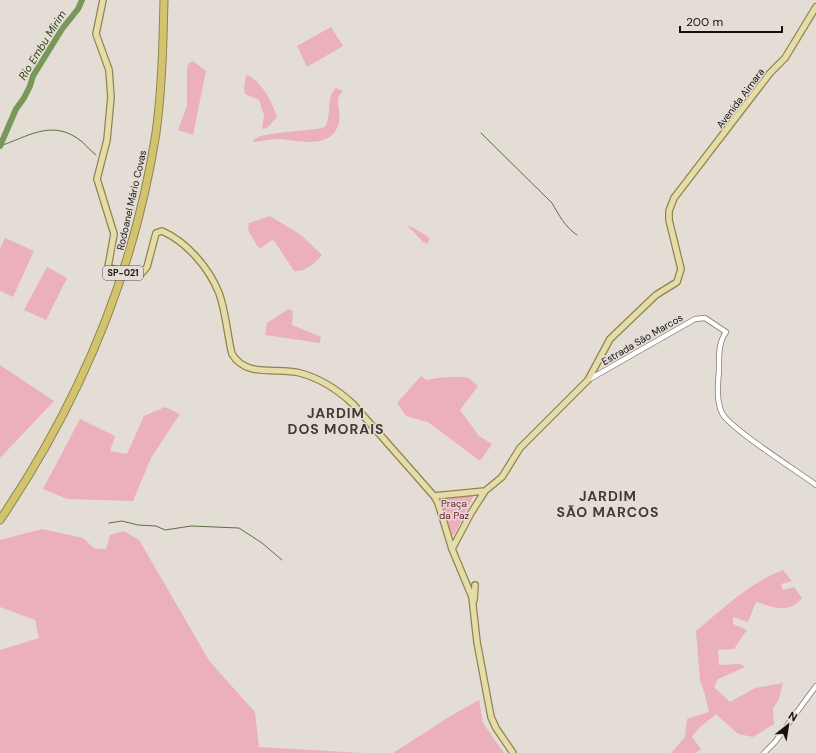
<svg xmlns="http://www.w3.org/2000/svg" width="816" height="753" font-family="'DM Sans',sans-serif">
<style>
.green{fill:#ebb0bb}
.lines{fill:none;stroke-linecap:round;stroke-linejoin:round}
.stream{stroke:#5a7043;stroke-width:1}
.river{stroke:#789859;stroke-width:6}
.minor-casing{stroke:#7f7972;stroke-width:6}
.major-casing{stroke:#90854d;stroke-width:8}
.highway-casing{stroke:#90854d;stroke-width:9}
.minor{stroke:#fff;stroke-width:4.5}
.major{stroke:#e4dca9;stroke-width:5.5}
.highway{stroke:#d2c46f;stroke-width:7}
.major-bridge-casing{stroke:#90854d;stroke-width:8;stroke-linecap:butt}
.major-bridge{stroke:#e4dca9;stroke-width:5.5}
.labels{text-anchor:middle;stroke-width:3;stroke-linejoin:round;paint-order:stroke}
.shield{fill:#e4ddd5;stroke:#524e4a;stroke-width:1}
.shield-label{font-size:9px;font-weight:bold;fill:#14110f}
.street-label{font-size:10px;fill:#14110f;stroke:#e4ddd5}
.park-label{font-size:10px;fill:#6c1030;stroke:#e4ddd5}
.water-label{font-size:11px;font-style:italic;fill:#2f4416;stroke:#e4ddd5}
.district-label{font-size:14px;font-weight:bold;letter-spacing:1px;fill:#403b34;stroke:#e4ddd5}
</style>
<rect width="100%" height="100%" fill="#e4ddd5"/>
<path class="green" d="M331,27L343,46L307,67L297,46Z
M193,61L206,71L193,135L178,130L187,106V68L189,63Z
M246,75C259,77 274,105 277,117L267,128L262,129L264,115L259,100L245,94L244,89Z
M336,88L343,91C331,101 346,114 336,130C324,149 297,140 279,139C271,139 263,141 255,142L253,141C258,131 311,132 325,127C333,113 325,97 336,88Z
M270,216L301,235L322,255C316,263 303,273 294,271L275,242L272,240L261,248L258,247L248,230L249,223Z
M407,225C416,229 423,233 430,239L427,244L423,242Z
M5,238L34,251L13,297L0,291V249Z
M47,267L67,278L46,320L24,310Z
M288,309L293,311L292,325L321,337L320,343L265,335L267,323Z
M0,365L54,401L0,458Z
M421,376L427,380C435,378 461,375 468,378C472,380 475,384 478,386L460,410L479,436L492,444L480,461L428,422L406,416L397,403Z
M165,407L180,414L151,458L133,501L67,499L43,489L80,419L115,436L110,451L127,454L144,416Z
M475,493L454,535H450L440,498Z
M42,529L83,538L95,549H106L110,535L124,531L139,540L210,662L255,712L259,747L363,753H0V650L39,638L35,620L0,607V540Z
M783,570L792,581L781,584L783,590L794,587L802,598C787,615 775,607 756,602L748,622L733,617V624L747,630L734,649L718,650L719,665L740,664L745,667L718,679L714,687L730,702L755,688L783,683L778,701L773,708L774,724L753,737L738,734L716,714L699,728L692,737L701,749L696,753H671L685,737L687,719L709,712L705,695L700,680L696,631C723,608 751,582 783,570Z
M479,700L483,723L504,753H393L449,717Z"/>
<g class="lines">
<path class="stream" d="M481,133L552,203C559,215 565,227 577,235
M0,146C27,137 50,120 77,138C84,142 89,150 96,155
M109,523L122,521L138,525L156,526L165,530L191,526L239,528L262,543L282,560"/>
<path class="river" d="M0,146L16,109L24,98L30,86L33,76L62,29L78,9L82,0"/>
<defs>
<path id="minor" d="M588,380L695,319L705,318L726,332C718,343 719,358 719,370C718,384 716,400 722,413C729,428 799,472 816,485
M764,753L775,742L816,686"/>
<path id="major" d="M103,0L96,34L109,70L111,97L107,140L97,179L114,234L108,267L113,269
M137,275L141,274L147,267L156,233L162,231C187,242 209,268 219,293C226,312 227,334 232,354C246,378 277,367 300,373C319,378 338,390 353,404L434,496L438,503L452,549L472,597L477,642L491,717L496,728L513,753
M434,496L485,491
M452,549L471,513L485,491L502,477L520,448L588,380L610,339L656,295L677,282L681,269L669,220V211L674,198L770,73L785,58L816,7
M474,600L475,585"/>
<path id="highway" d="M0,520C80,402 134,274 156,133C162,89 163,44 164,0"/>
</defs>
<use href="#minor" class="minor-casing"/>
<use href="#major" class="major-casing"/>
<use href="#highway" class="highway-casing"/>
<use href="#minor" class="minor"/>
<use href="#major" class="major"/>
<use href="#highway" class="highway"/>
<defs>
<path id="major-bridge" d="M113,269L137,275"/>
</defs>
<use href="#major-bridge" class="major-bridge-casing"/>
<use href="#major-bridge" class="major-bridge"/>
</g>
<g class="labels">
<rect class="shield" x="103" y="266" width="40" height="14" rx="3"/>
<g class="shield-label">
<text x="123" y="276">SP-021</text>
</g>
<g class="street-label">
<text transform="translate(740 98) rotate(-53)" y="4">Avenida Aimara</text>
<text transform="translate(131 200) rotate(-77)" y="4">Rodoanel Mário Covas</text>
<text transform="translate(642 339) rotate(-30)" y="4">Estrada São Marcos</text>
</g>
<g class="park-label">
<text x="454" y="507">Praça<tspan x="454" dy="12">da Paz</tspan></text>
</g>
<g class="water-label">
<text transform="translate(42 45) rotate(-58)" y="4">Rio Embu Mirim</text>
</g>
<g class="district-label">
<text x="336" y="418">JARDIM<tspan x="336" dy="16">DOS MORAIS</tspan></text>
<text x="608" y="501">JARDIM<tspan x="608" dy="16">SÃO MARCOS</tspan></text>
</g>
</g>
<g transform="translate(788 725) rotate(30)" stroke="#e4ddd5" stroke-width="3" paint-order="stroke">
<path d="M0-3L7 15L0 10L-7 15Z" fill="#14110f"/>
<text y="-6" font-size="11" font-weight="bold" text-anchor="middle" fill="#14110f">N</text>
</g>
<path d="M680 26v6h102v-6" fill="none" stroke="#14110f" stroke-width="2"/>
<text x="686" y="26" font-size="12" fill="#14110f" stroke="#e4ddd5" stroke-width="3" paint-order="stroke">200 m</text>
</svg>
